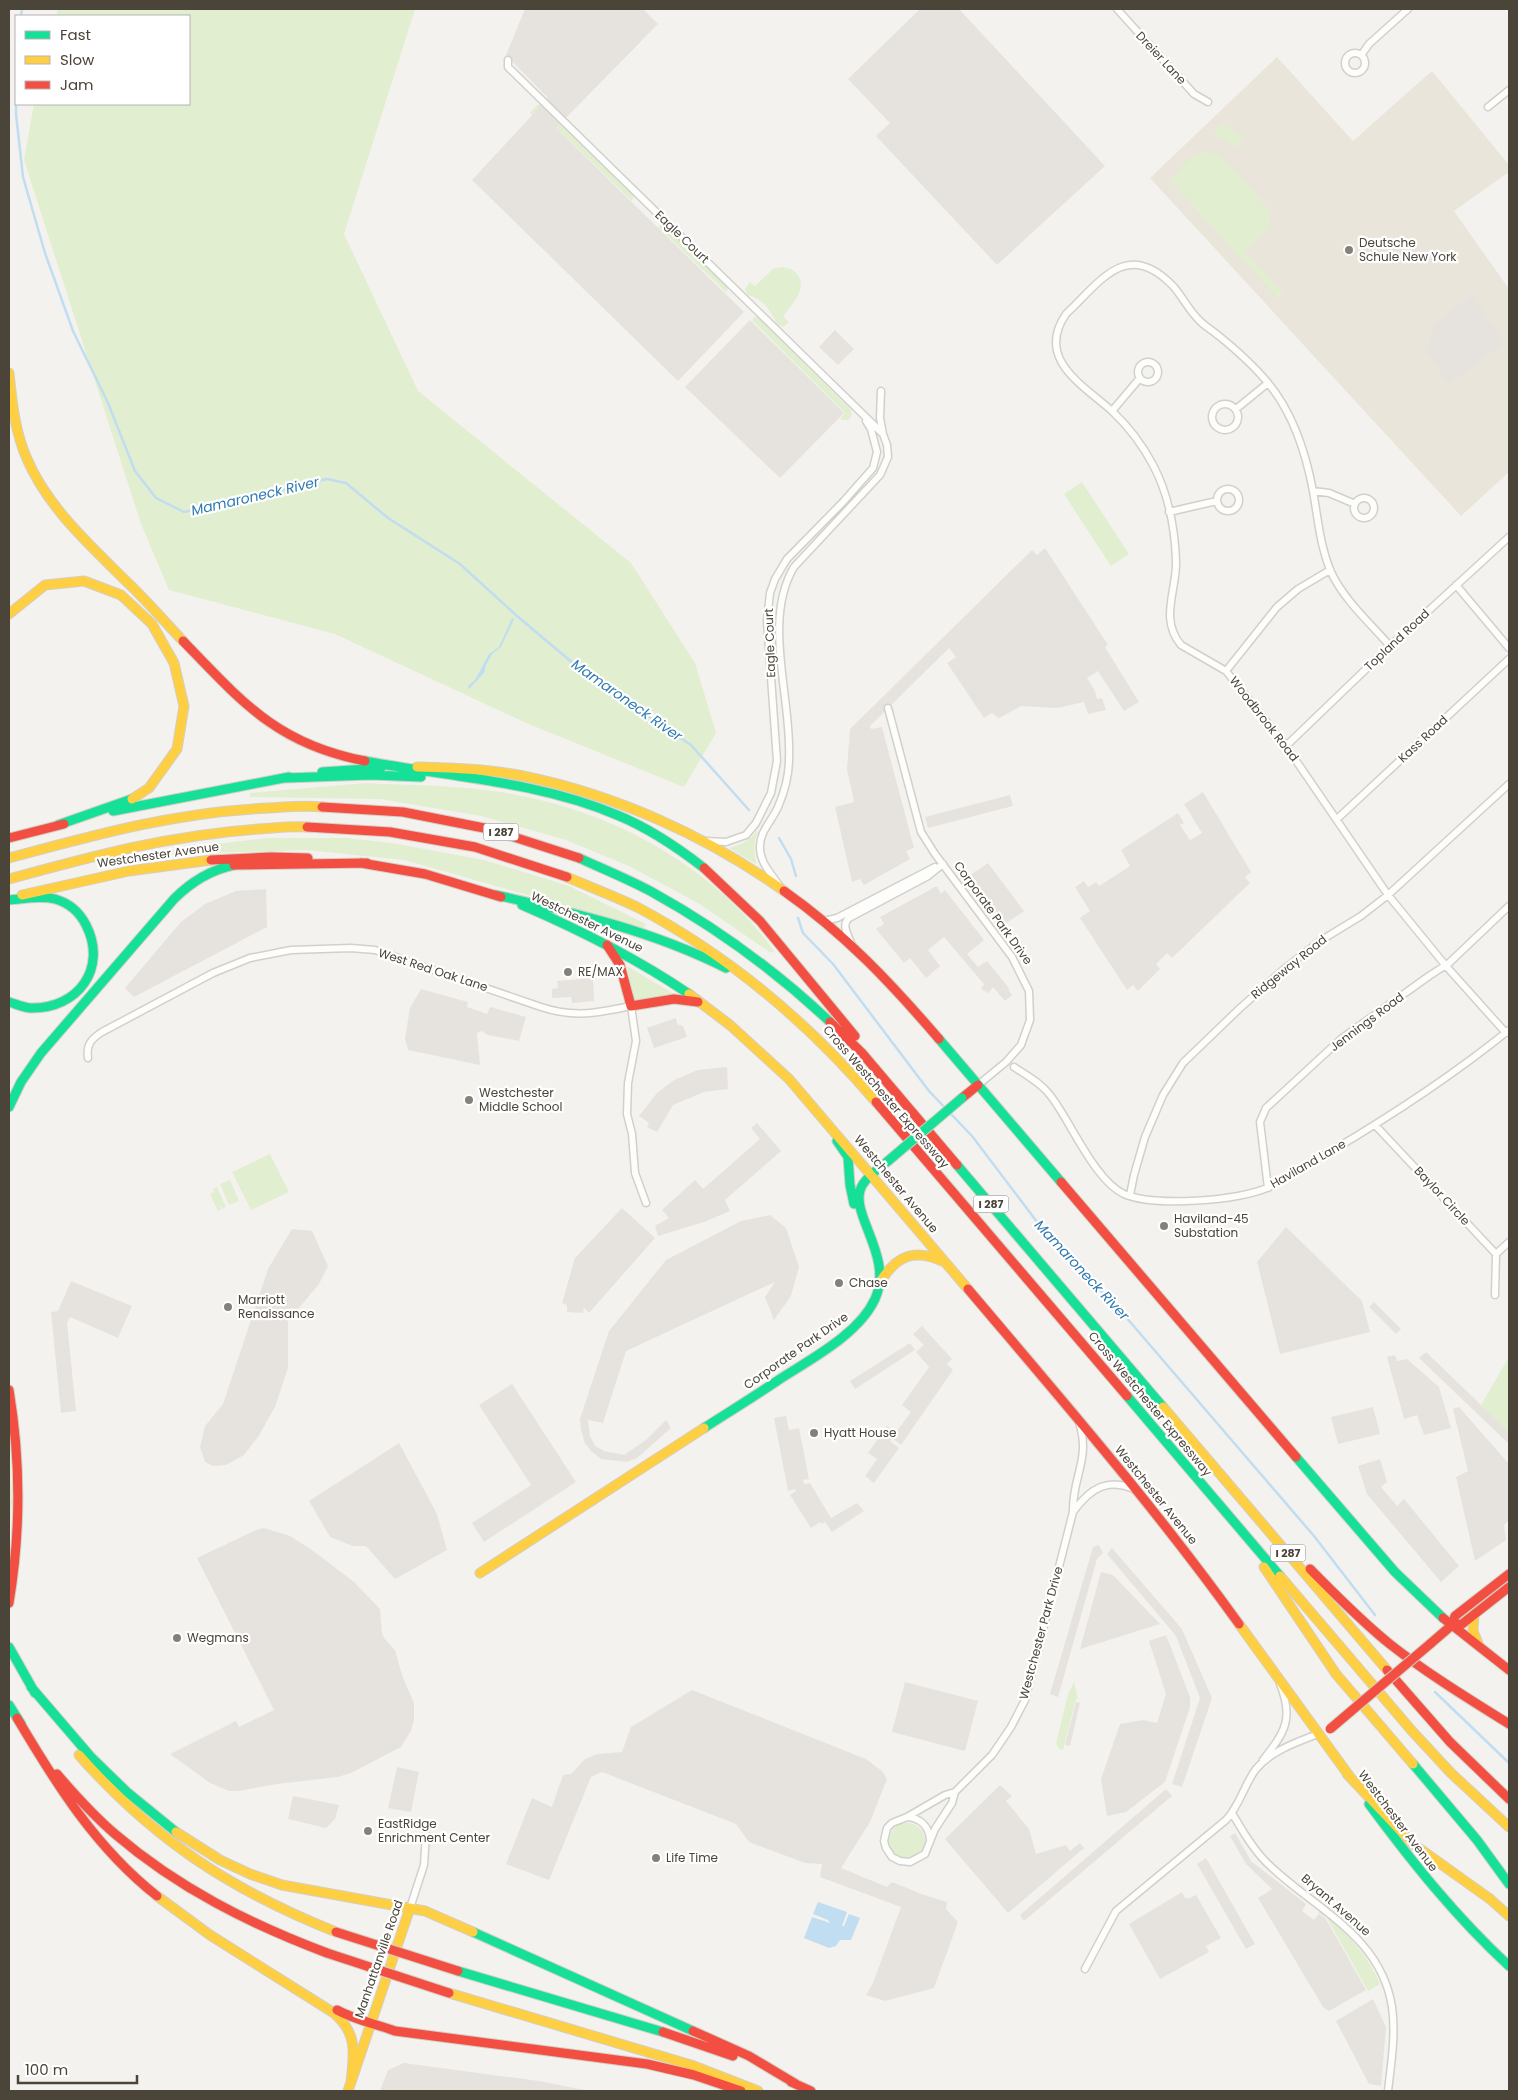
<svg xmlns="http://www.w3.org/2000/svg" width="1518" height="2100" font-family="Poppins,sans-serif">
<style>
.education{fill:#eae5da}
.green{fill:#e1eecf}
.parking{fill:#e6e3df}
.water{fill:#c0ddf1}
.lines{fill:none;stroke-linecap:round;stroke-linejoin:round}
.stream{stroke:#c0ddf1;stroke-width:2.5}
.street-casing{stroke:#d2d0cb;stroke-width:9}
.fast-casing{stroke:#d3cfc5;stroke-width:11}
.slow-casing{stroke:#d3cfc5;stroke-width:11}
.jam-casing{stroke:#d3cfc5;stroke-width:11}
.street{stroke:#fdfdfc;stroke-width:6}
.fast{stroke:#16e098;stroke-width:9}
.slow{stroke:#ffcf43;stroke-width:9}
.jam{stroke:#f24e42;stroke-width:9}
.fast-bridge-casing{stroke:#d3cfc5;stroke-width:11;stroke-linecap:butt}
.jam-bridge-casing{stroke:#d3cfc5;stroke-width:11;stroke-linecap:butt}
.fast-bridge{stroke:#16e098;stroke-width:9}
.jam-bridge{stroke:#f24e42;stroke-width:9}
.poi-dot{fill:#868178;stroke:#fff;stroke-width:2}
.labels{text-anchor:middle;stroke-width:4.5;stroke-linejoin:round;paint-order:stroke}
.shield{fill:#fff;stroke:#817c74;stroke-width:1}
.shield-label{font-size:11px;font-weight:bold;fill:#4b4439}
.street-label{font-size:12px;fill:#4b4439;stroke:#fff}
.poi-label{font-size:12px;fill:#4b4439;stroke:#fff;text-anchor:start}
.water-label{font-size:14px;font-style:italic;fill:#2e7ab2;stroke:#fff}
</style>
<rect width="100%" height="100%" fill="#f4f2ee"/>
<path class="education" d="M1277,57L1353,141L1432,71L1509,165V172L1454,211L1509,289V472L1461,516L1150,178Z"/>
<path class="green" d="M58,9H415L344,234L418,391L631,563L695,663L716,733L684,787L524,722L335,634L169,590L141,524L24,160L34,104H189V16H56Z
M540,104L634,195L632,201L539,111L533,116L530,113L537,105Z
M1221,123L1244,137L1237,148L1213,133Z
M1205,151L1219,155L1261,200L1270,212L1269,225L1263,235L1244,251L1283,293L1278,298L1170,181L1190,158Z
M660,225H663L728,287L727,292H726L659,228Z
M782,267C788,268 793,269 797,274C809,289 791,305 783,316L789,322L783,327L778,325C770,312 766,300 748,295L745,289L750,282L755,286L773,269Z
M755,317H758L850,409L852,414L849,420H841V418L845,413L753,321V318Z
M1082,482L1129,554L1111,566L1064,494Z
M366,783C402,785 439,785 476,789C590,800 706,856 774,951L771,953L698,903L629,866L566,840L481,816L380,799L250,797V793Z
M756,831L758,832C752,843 755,852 756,864L729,848C741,845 750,840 756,831Z
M267,838H346L392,843L484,860L569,886L646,924L644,928L404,860L307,850L143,855L191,847Z
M627,966L674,994L637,1001L632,997Z
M270,1154L289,1192L251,1210L232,1172Z
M230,1180L239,1201L229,1205L220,1184Z
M217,1187L226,1207L222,1209L218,1201L221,1209L218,1211L210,1194L214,1192L213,1189Z
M1509,1357V1432L1481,1405Z
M9,1437L12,1502L9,1536Z
M1074,1682L1078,1699H1076L1063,1750L1059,1749L1056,1744L1068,1694Z
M889 1841a18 18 0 1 1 36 0a18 18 0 1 1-36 0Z
M1321,1911C1346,1932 1367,1953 1380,1984L1368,1991L1327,1918L1318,1913Z"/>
<path class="parking" d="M525,9H643L658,24L556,128L744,312L678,381L472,180L548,98L506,55Z
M920,9H959L1105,166L997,265L876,136L890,123L848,79Z
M1473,294L1504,343L1449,384L1427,353L1434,325Z
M750,320L844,413L780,478L685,387Z
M835,330L854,349L838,365L819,347Z
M1045,548L1108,645L1105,647L1139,702L1124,711L1098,671L1087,678L1095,691L1097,699L1102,698L1106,710L1088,714L1084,702L1057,708L1021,706L1001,717L998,718L992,713L984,718L947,663L956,657L949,648L870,726L871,729L882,727L914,848L906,851L910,859L864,885L860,879L852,882L835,807L854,802L847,769L850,729L1032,550L1037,555Z
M1203,792L1251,872L1245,877L1250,883L1172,958L1167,953L1156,964L1160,969L1138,991L1133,985L1127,990L1080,918L1090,911L1075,887L1084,881L1088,887L1096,882L1099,886L1130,866L1121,850L1178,813L1184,823L1180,825L1190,840L1202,833L1184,804Z
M1010,795L1013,806L928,828L925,817Z
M988,863L1024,911L1005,924L969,876Z
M937,886L941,894L945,890L984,940L967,954L978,967L987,961L1009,988L1008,989L1012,995L1005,1001L993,987L989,993L981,989L984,984L944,937L928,950L940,966L926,978L910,958L904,963L876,929L884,924L880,917Z
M266,889L267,927L134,997L125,988L181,922L205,904L236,891Z
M593,978L594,1001L572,1003L571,997L552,998V989L558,988L557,981Z
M421,989L468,1002L467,1007L487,1014L490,1007L526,1017L519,1041L488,1035L482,1031L477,1033L480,1065L408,1050L405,1039L410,1008Z
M676,1018L677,1024L683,1026L687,1037L654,1048L647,1028Z
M727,1067L728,1089L704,1092L673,1105L657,1132L647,1127L649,1123L639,1116L657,1093L674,1080L698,1070Z
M757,1123L781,1151L725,1200L730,1211L704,1222L658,1236L655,1226L669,1218L662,1210L695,1180L703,1189L760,1139L751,1128Z
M622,1208L655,1238L589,1313L584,1308L583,1313L567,1312V1305L562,1303L575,1258Z
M770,1215L786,1228L799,1267L791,1296L774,1320L765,1297L775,1282L626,1351L603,1423L588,1420L590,1436L595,1446L604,1451L624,1455L646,1440L666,1420L671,1428L637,1458L627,1462L601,1459L591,1451L585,1443L581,1430L580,1419L609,1331L666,1260L741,1221Z
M1286,1227L1362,1301L1370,1332L1280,1354L1257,1262Z
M292,1229L312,1231L328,1266L319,1284L288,1321V1368L275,1407L258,1437L244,1455L226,1465L213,1466L205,1462L200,1447L205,1426L223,1404L268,1269Z
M71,1281L132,1306L118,1338L70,1317L67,1323L76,1411L61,1413L51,1312L58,1311Z
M1374,1302L1401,1329L1396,1334L1369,1307Z
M922,1326L952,1359L947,1364L953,1370L901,1445L892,1438L890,1441L899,1448L874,1483L865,1476L877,1459L868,1453L887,1426L896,1432L911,1412L902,1405L929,1367L916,1352L924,1345L913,1334Z
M910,1343L915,1350L855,1389L850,1381Z
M1426,1352L1509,1432V1444L1419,1358Z
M1395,1355L1397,1361L1407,1359L1439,1387L1451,1428L1424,1435L1417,1415L1404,1419L1387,1357Z
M512,1384L576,1482L484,1542L472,1523L531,1485L479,1405Z
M1373,1407L1380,1434L1338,1444L1331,1417Z
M1459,1407L1509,1464V1520L1504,1525L1506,1540L1475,1561L1456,1477L1468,1471L1453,1409Z
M786,1416L789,1430L799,1428L809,1479L803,1480L804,1484L810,1483L831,1518L857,1503L864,1511L832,1532L825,1522L822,1524L820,1522L811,1528L790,1495L796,1491L795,1489L788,1491L774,1418Z
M399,1443L437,1514L447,1550L395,1579L366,1546H353L330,1537L309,1501Z
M1380,1459L1387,1482L1381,1487L1397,1506L1404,1499L1459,1566L1441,1582L1367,1494L1358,1466Z
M264,1528L290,1536L312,1550L354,1582L380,1609L382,1633L384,1638L395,1650L403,1678L414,1703V1720L411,1731L401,1747L351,1773L338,1777L277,1784L239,1791H229L210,1783L170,1754L236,1721L239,1727L274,1710L197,1558L256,1530Z
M1099,1545L1103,1553L1097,1559L1058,1697L1050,1694L1093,1547Z
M1112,1548L1182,1629L1212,1698L1182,1787L1172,1784L1200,1698L1176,1636L1107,1554Z
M1101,1572L1113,1575L1160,1624L1080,1649Z
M1166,1635L1190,1697V1707L1165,1782L1126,1812L1107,1816L1101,1779L1120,1724L1143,1720L1157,1723L1166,1694L1149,1641Z
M905,1682L978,1701L965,1751L892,1732Z
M692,1690L866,1759L882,1771L887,1779L870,1822L841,1868L887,1887L892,1882L924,1895L947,1902L946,1909L958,1922L934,1988L885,2001L866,1995L873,1983L901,1907L820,1877L822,1864L805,1863L749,1842L736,1824L602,1772L591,1777L549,1880L506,1864L532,1798L552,1807L563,1775L571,1774L585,1759L597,1754L622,1752L631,1727Z
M1076,1702L1080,1703L1070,1746L1065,1745Z
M397,1767L419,1772L411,1812L388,1808Z
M1000,1785L1012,1796L1006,1801L1029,1829L1036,1854L1066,1845L1070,1851L1080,1843L1084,1848L1008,1913L945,1839Z
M1166,1789L1172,1796L1024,1921L1020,1915Z
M293,1796L339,1805L335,1819L326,1828L288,1819Z
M1235,1833L1251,1861L1306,1904L1302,1911L1314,1920L1319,1914L1326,1919L1366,1990L1329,2011L1323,2007L1258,1898L1272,1889L1246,1864L1230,1836Z
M1206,1858L1255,1944L1246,1949L1197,1864Z
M1182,1892L1185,1898H1190L1196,1895L1221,1938L1206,1946L1209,1952L1160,1979L1129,1924Z
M1373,1999L1386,2027L1381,2086L1369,2084L1336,2021Z
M404,2063L539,2081L590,2091H380L388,2070Z"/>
<path class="water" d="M512,618L514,619L501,647L492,654L486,665L484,673L469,689L468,686L475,680L489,654L499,647Z
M818,1902L847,1912L842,1926H844L849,1914L860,1918L851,1940H840L836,1946L829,1948L804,1938L812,1917L830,1923L828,1920L813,1914Z"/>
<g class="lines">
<path class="stream" d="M21,16L22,9
M16,45V114L23,177L45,253L73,331L108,403L135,471L156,498L184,512L295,487L306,483L327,479L346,483L388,518L460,564L517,616L587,675L691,745L749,810
M779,838L791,859L796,876
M798,918L803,933L833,964L929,1091L972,1136L1050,1239L1119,1309L1314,1536L1375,1615
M1435,1692L1509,1763"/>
<defs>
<path id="street" d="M1117,9L1194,94L1208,102
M1345 63a10 10 0 1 1 20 0a10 10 0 1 1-20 0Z
M1362,54L1369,44L1408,9
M508,60V67L882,433
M1488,107L1509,90
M1138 372a10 10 0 1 1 20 0a10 10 0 1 1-20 0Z
M1212 417a13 13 0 1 1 26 0a13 13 0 1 1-26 0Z
M1236,409L1268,383
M1112,411L1140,378
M1217 500a11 11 0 1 1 22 0a11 11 0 1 1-22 0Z
M1313,491L1329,493L1355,504
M1354 508a10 10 0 1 1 20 0a10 10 0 1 1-20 0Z
M1169,512L1217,501
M1456,585L1509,648
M1390,646C1370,623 1344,600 1331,572C1320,546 1318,519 1313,491C1306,454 1293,413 1268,383C1255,367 1235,349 1219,336C1212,330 1204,326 1198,319C1188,309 1182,296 1173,286C1127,238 1101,281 1066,314C1035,359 1083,385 1112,411C1129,427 1142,444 1153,465C1168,493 1175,529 1176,561C1177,590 1159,619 1181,645L1226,671L1286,746L1388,895L1446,966L1506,1033
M1226,671L1277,607L1298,589L1330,570
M888,708L921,832L935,854L1012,957L1029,991L1030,1020L1021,1045L1006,1062L978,1085
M1286,746L1390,646L1509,537
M1337,819L1509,659
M705,841L726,842L746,835L756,823L771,793L777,761L767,621L770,593L775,579L787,559L843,502L873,468L877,452L871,429L866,421
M779,885C771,874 760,862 760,848C759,832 772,821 778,807C785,791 789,776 789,759C792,698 762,621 794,567L880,475L888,457L887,445L883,434L880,418L881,391
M824,921L837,918L935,867
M851,943C848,934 841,925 849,918L928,876L943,864
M88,1058C86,1045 91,1039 102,1032L213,973L250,958L291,950L351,948L375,950L541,1007C574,1018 598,1013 631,1006L636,1041L628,1083L627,1114L632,1134L635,1173L646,1203
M1014,1067C1026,1075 1041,1083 1050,1095C1070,1120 1094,1180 1124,1194C1154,1207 1240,1201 1269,1187C1289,1177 1308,1164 1328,1153C1391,1116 1452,1076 1509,1030
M1375,1125L1496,1254
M1268,1188L1260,1122L1266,1108L1341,1039L1429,976L1449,963L1509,906
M1130,1195L1134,1175L1145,1137L1163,1095L1183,1063L1239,1009L1283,970L1320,941L1361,916L1388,895L1509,784
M1496,1254L1509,1242
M1495,1295L1496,1254
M1073,1512C1090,1488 1109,1476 1138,1491
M1263,1760C1285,1732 1294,1719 1280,1684
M955,1792L945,1795L907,1817L892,1823L887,1828L884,1841L886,1848L892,1857L900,1861L910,1862L925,1854L935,1829L952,1803L955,1792L992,1755L1011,1727L1025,1700L1073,1512C1072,1476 1091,1460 1079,1422
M1232,1813C1242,1830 1253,1849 1267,1863C1314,1909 1381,1935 1392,2007C1396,2035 1391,2064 1388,2091
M907,1817C920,1818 929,1826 930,1840
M410,1908L424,1865L426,1834
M1085,1969L1116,1911L1226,1820C1240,1805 1244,1785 1256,1769C1271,1751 1297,1742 1318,1734"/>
<path id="fast" d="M365,761C448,777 538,781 617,815C649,828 677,847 704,868
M322,772L381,768
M285,778L371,775L421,777
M113,811L289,777
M58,825L132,799
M579,858C603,869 628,879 652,892C717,928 776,971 830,1022
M496,895C575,913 653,931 726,968
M9,900C24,899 40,895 55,899C69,903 80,913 86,925C108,968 78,1009 31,1008C24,1008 16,1004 9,1002
M522,905C580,930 636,958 689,994
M939,1039L1061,1182
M9,1107L21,1082L41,1053L174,899C191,882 210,870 234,865
M837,1141L848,1157L850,1185L854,1204
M957,1165L1163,1407
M1127,1396L1280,1576
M704,1428C729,1412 755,1396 780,1379C811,1359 859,1334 875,1299C895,1254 845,1211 863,1184C869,1175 879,1168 888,1161
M1296,1457L1395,1572L1443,1618
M9,1647L35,1693
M31,1687L91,1757L127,1792L176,1832
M9,1705L21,1724
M1413,1764L1477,1840L1509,1884
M1369,1804C1412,1862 1456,1917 1509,1966
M473,1932L693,2031
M458,1971L663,2032"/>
<path id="slow" d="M9,373C12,402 15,432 27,459C48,508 90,545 128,583C147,601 164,621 183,641
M9,614L45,585L84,581L121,595L152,624L174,663L184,706L177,749L149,788L132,799
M417,767C452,768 488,769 523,776C616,795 707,836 784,891
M9,858C98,834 177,812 269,808C287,807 305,805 322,807
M567,877C590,887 614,896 637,907C729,956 809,1023 876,1102
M9,879C93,856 170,835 258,829C274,828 291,826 307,827
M22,895L129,871L211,860
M689,994L730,1025L789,1079L968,1289
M882,1279C898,1255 915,1249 942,1261
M1163,1407L1387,1670
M1264,1567L1336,1674L1413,1764
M480,1573L704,1428
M1280,1576L1412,1731L1451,1773L1509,1827
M1474,1614L1473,1631L1479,1646
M1239,1624L1350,1777
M79,1755C154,1840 231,1890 336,1932
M1347,1774L1413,1844L1490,1899L1509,1916
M176,1832L220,1860L250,1874L282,1885L425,1911L473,1932
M157,1896L210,1935L334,2013C358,2034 354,2053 351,2082
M449,1993L691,2065L758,2091
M348,2091L410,1908"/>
<path id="jam" d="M183,641C242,702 277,744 365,761
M322,807L403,812L489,829L579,858
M307,827L390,832L475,847L567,877
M9,838L64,824
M211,860L271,857L308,858
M361,863L425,874L501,897
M234,865L367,863
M704,868L760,921L855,1036
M784,891C845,934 891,983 939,1039
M607,945L620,965L631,1006L674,999L698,1002
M830,1022L862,1053L957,1165
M962,1098L978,1085
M876,1102L1127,1396
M1061,1182L1296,1457
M968,1289C1061,1399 1155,1507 1239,1624
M9,1390C21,1462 21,1531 9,1603
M1310,1569C1336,1595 1362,1622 1391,1645C1428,1674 1469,1699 1509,1724
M1443,1618L1509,1670
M1452,1625L1462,1624L1509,1587
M1430,1644L1452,1625L1455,1616L1509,1574
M1387,1670L1450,1742L1509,1799
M17,1718C56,1784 96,1848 157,1896
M57,1774C75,1795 94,1816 115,1834C178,1888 250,1924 327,1953
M337,2010C355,2020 376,2024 395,2031L647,2064L694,2075L741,2091
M693,2031L749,2056L796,2084
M663,2032L733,2056
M791,2082L811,2091"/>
</defs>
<use href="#street" class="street-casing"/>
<use href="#fast" class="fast-casing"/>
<use href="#slow" class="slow-casing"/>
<use href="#jam" class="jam-casing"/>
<use href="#street" class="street"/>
<use href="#fast" class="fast"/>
<use href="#slow" class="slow"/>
<use href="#jam" class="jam"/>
<defs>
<path id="fast-bridge" d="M888,1161L962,1098"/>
<path id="jam-bridge" d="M1330,1729L1430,1644
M336,1932L458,1971
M327,1953L449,1993"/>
</defs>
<use href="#fast-bridge" class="fast-bridge-casing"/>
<use href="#jam-bridge" class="jam-bridge-casing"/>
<use href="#fast-bridge" class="fast-bridge"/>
<use href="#jam-bridge" class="jam-bridge"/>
</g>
<g class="poi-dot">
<circle cx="1349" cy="250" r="5"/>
<circle cx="568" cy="972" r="5"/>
<circle cx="469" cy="1100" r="5"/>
<circle cx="1164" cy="1226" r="5"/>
<circle cx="839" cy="1283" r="5"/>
<circle cx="228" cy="1307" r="5"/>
<circle cx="814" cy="1433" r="5"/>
<circle cx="177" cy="1638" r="5"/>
<circle cx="368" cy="1831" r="5"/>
<circle cx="656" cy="1858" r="5"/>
</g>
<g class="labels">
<g class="shield">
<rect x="483.5" y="823.5" width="35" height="17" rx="4"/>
<rect x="973.5" y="1195.5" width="35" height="17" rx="4"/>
<rect x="1270.5" y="1544.5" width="35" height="17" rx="4"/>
</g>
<g class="shield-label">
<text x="501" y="836">I 287</text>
<text x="991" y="1208">I 287</text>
<text x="1288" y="1557">I 287</text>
</g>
<g class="street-label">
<text transform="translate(1161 58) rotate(47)" y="4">Dreier Lane</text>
<text transform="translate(682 237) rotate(44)" y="4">Eagle Court</text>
<text transform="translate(1397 640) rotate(-43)" y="4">Topland Road</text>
<text transform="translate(770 643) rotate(-92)" y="4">Eagle Court</text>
<text transform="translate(1264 719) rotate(52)" y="4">Woodbrook Road</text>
<text transform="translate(1423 739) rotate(-43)" y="4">Kass Road</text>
<text transform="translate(158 855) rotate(-8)" y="4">Westchester Avenue</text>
<text transform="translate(993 913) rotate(54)" y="4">Corporate Park Drive</text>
<text transform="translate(587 922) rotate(26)" y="4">Westchester Avenue</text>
<text transform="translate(1289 967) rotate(-39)" y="4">Ridgeway Road</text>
<text transform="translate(433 970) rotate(18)" y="4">West Red Oak Lane</text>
<text transform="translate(1367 1022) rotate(-37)" y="4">Jennings Road</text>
<text transform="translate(886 1097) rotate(49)" y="4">Cross Westchester Expressway</text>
<text transform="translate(1308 1164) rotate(-30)" y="4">Haviland Lane</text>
<text transform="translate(896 1184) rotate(50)" y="4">Westchester Avenue</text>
<text transform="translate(1442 1196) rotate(47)" y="4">Baylor Circle</text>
<text transform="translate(796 1351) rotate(-35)" y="4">Corporate Park Drive</text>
<text transform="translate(1150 1404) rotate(50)" y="4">Cross Westchester Expressway</text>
<text transform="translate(1156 1495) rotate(51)" y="4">Westchester Avenue</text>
<text transform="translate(1041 1633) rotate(-75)" y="4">Westchester Park Drive</text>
<text transform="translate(1398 1821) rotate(53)" y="4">Westchester Avenue</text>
<text transform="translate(1336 1905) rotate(41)" y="4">Bryant Avenue</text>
<text transform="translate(379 1959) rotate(-71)" y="4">Manhattanville Road</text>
</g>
<g class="poi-label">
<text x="1359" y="247">Deutsche<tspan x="1359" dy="14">Schule New York</tspan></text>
<text x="578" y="976">RE/MAX</text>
<text x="479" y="1097">Westchester<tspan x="479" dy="14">Middle School</tspan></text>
<text x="1174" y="1223">Haviland-45<tspan x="1174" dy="14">Substation</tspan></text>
<text x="849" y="1287">Chase</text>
<text x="238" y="1304">Marriott<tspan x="238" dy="14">Renaissance</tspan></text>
<text x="824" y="1437">Hyatt House</text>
<text x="187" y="1642">Wegmans</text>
<text x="378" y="1828">EastRidge<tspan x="378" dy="14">Enrichment Center</tspan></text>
<text x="666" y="1862">Life Time</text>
</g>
<g class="water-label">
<text transform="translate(255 496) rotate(-13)" y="5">Mamaroneck River</text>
<text transform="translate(627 700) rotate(35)" y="5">Mamaroneck River</text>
<text transform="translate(1082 1270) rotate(47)" y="5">Mamaroneck River</text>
</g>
</g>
<rect width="1518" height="2100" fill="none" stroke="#4b4439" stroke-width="20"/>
<rect x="15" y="15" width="175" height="90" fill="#ffffff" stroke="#b7b4b0"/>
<rect x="25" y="31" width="25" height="8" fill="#16e098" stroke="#b7b4b0"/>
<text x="60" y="40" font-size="15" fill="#4b4439">Fast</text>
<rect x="25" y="56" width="25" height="8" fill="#ffcf43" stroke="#b7b4b0"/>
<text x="60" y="65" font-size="15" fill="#4b4439">Slow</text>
<rect x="25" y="81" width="25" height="8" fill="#f24e42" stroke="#b7b4b0"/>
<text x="60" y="90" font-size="15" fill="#4b4439">Jam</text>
<path d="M18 2075v8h119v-8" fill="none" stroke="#4b4439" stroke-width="2.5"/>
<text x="25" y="2075" font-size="15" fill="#4b4439" stroke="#ffffff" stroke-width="4" paint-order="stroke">100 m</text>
</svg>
